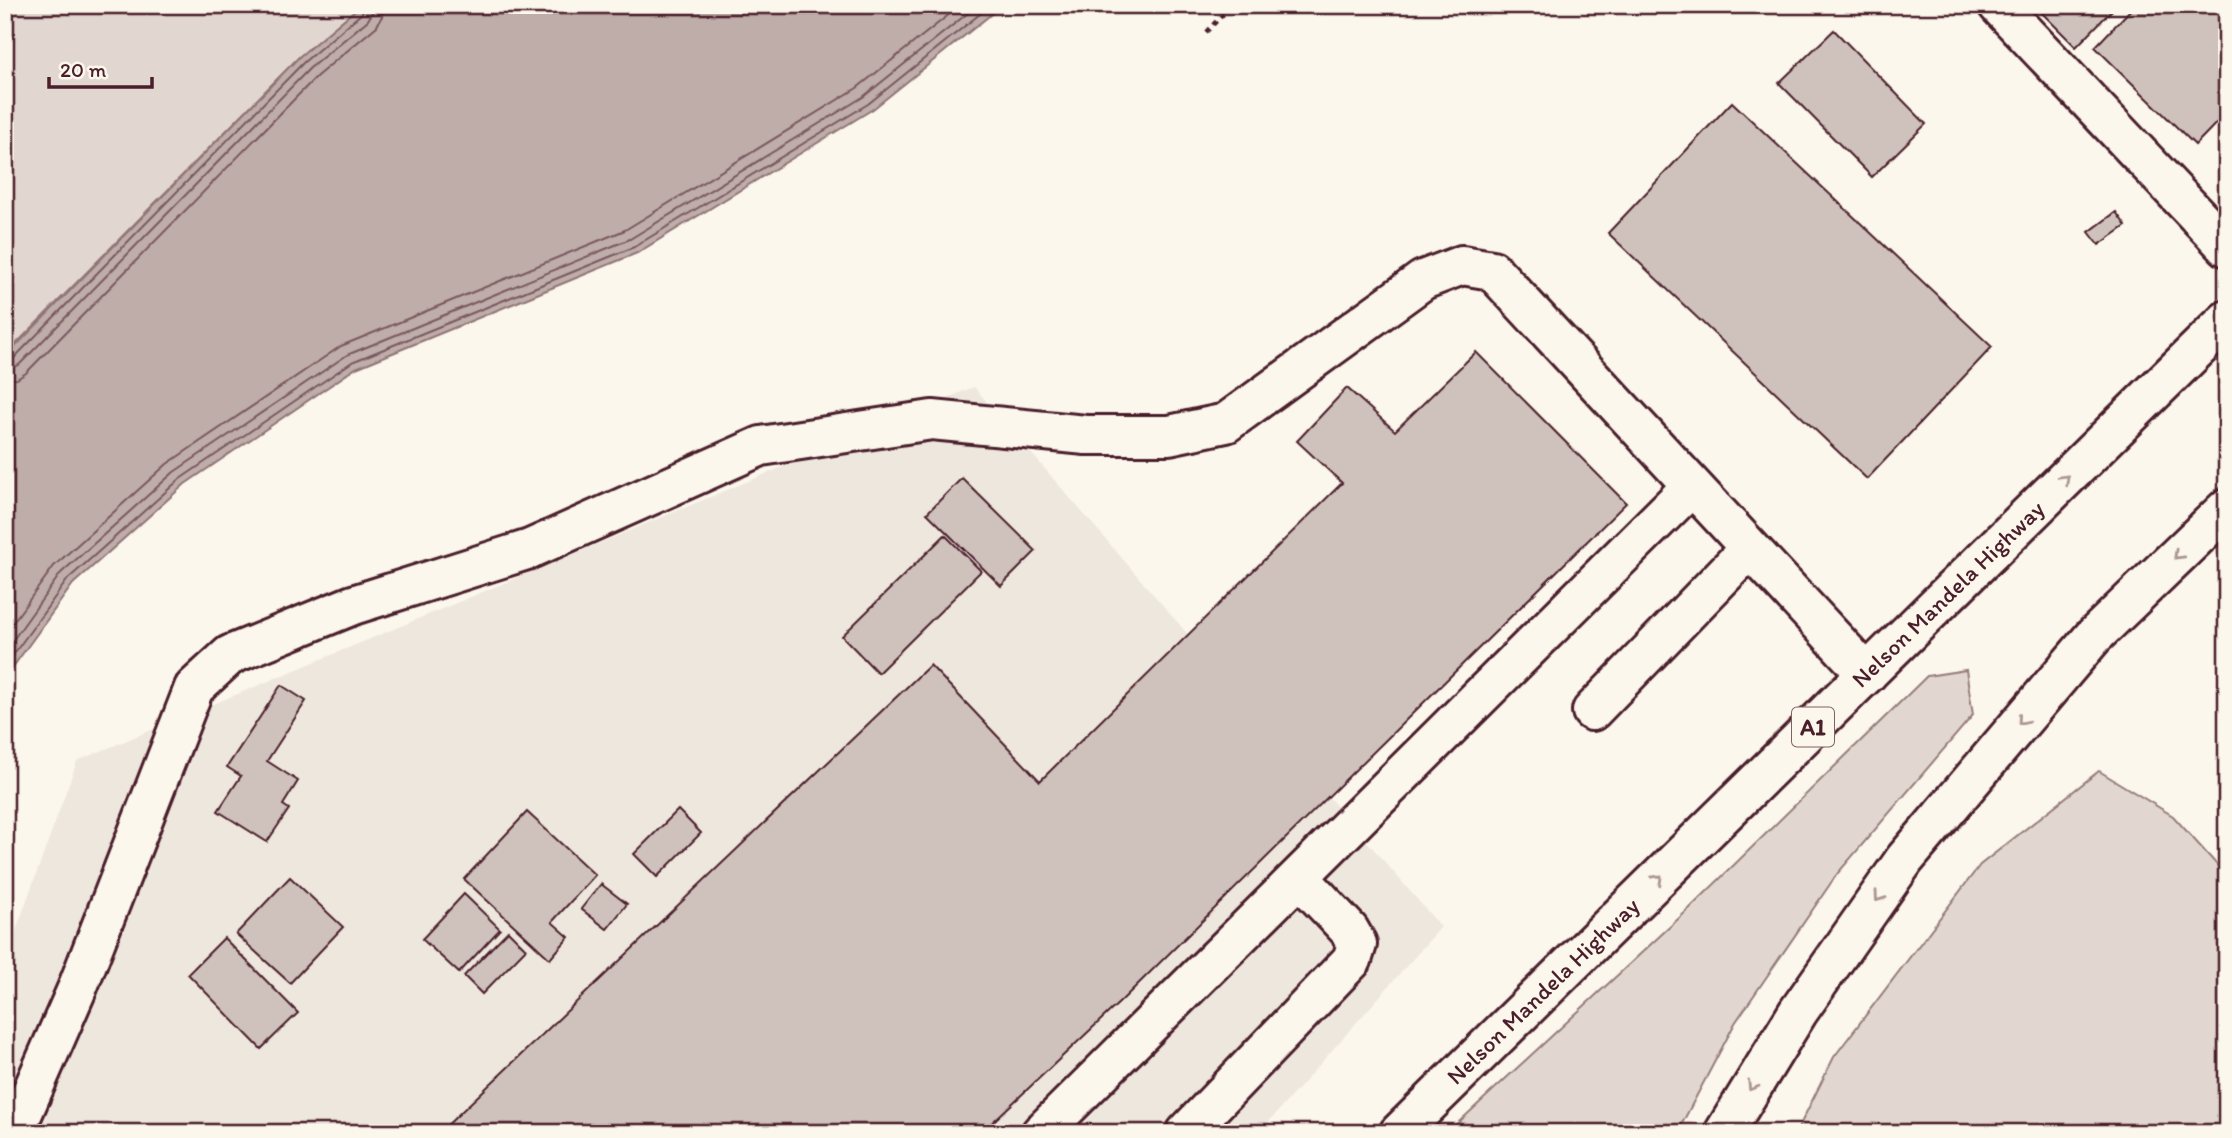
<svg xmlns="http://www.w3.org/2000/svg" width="2232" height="1138" font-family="Itim,sans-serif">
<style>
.built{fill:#eee7de}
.green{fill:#e2d7d0;stroke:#967b7e;stroke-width:2}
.water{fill:#bfadaa;stroke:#907477;stroke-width:2}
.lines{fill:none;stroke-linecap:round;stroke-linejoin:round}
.shore{stroke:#79585e;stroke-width:2}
.building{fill:#cfc2bc;stroke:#4a1f2b;stroke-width:2}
.minor-casing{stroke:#4a1f2b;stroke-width:44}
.highway-casing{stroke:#4a1f2b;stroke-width:44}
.path{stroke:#4a1f2b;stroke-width:4.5;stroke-dasharray:5 5;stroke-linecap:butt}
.minor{stroke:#fbf7ec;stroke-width:38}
.highway{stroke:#fbf7ec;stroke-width:38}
.oneway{stroke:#ab9695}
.labels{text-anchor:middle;stroke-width:6;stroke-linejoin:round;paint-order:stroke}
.shield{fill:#fbf7ec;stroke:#7f6065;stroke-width:2}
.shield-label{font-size:23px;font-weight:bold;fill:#4a1f2b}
.street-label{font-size:24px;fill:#4a1f2b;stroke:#fbf7ec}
</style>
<rect width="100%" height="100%" fill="#fbf7ec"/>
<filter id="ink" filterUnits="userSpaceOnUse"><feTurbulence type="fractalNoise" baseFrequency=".0143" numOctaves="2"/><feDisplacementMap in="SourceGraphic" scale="14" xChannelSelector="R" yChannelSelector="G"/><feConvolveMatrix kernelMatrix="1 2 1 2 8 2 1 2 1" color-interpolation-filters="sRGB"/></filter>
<g filter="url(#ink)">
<path class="built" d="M974,387L1441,927L1259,1133H5V961L77,761Z"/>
<path class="green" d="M5,5H361L299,57L5,355Z
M1966,670L1973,715L1837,874L1735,1023L1677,1133H1447L1690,908L1927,676Z
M2099,771L2173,816L2227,876V1133H1796L1834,1057L1980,865Z"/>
<path class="water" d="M361,5H999L994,12L873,109L637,253L356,368L185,484L73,584L5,678V357L299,57Z"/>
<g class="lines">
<path class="shore" d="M5,361L13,359L304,62L362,13L364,5
M5,370L19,365L310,68L368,20L372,13L373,5
M5,380L17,379L26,373L317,76L377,26L382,16L384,5
M5,633L54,566L167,464L341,346L625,230L857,88L961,5
M5,651L61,573L174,472L347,355L630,239L863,97L978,5
M5,666L68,579L180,479L352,362L634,247L868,104L991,5"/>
</g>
<path class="building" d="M2034,5H2117L2076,47Z
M2135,5H2227V112L2195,145L2095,47Z
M1834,30L1926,124L1872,177L1779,83Z
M1732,102L1992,347L1867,479L1608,233Z
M2116,212L2126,226L2099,245L2089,232Z
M1476,352L1626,503L1121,1001L981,1133H439L930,665L1040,781L1342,483L1297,441L1347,388L1395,431Z
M962,478L1036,551L1001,586L927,513Z
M945,535L981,571L878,673L842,636Z
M281,685L306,701L267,761L298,781L283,805L289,809L267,842L218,811L241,776L227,767Z
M678,810L701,833L657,877L634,854Z
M527,812L595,875L552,922L569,937L550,959L464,879Z
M290,877L343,927L290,983L236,934Z
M601,884L627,904L607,929L581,909Z
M464,894L500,929L459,973L422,939Z
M508,931L526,949L482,994L464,976Z
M224,938L298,1013L261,1049L188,974Z"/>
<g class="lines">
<defs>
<path id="minor" d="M1998,5L2227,247
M1592,711L1750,548
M14,1133L77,989L194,688L230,655L353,605L530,549L761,446L932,420L1086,435H1169L1226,423L1423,280L1462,265L1492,270L1867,674
M1041,1133L1692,486
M1186,1133L1352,960L1357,944L1349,930L1299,877"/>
<path id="highway" d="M1399,1133L2227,320
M1724,1133L1798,1012L1905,859L2093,637L2227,508"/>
</defs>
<use href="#minor" class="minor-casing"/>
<use href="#highway" class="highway-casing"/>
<path class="path" d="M1206,32L1232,5"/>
<use href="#minor" class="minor"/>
<use href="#highway" class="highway"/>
</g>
<defs><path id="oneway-chevron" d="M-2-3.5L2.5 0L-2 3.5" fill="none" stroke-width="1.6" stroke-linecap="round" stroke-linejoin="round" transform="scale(1.75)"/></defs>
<g class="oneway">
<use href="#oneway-chevron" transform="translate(2065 479) rotate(-44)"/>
<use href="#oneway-chevron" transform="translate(2178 555) rotate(136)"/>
<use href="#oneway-chevron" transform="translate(2022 720) rotate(130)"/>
<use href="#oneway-chevron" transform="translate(1658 879) rotate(-44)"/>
<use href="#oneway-chevron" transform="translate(1879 897) rotate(125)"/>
<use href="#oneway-chevron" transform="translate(1752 1086) rotate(122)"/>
</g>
</g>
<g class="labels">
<rect class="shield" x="1792" y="707.5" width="42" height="39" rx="5"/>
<g class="shield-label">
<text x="1813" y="735">A1</text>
</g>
<g class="street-label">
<text transform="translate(1948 594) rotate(-44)" y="8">Nelson Mandela Highway</text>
<text transform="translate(1543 991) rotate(-44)" y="8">Nelson Mandela Highway</text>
</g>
</g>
<rect width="2232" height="1138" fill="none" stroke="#fbf7ec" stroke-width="28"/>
<rect x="14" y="14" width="2204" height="1110" fill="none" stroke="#4a1f2b" stroke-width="2.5" filter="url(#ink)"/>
<path d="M49 77v10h103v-10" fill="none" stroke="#4a1f2b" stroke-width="3.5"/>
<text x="60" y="77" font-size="21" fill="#4a1f2b" stroke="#fbf7ec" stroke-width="5" paint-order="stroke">20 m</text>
</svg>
